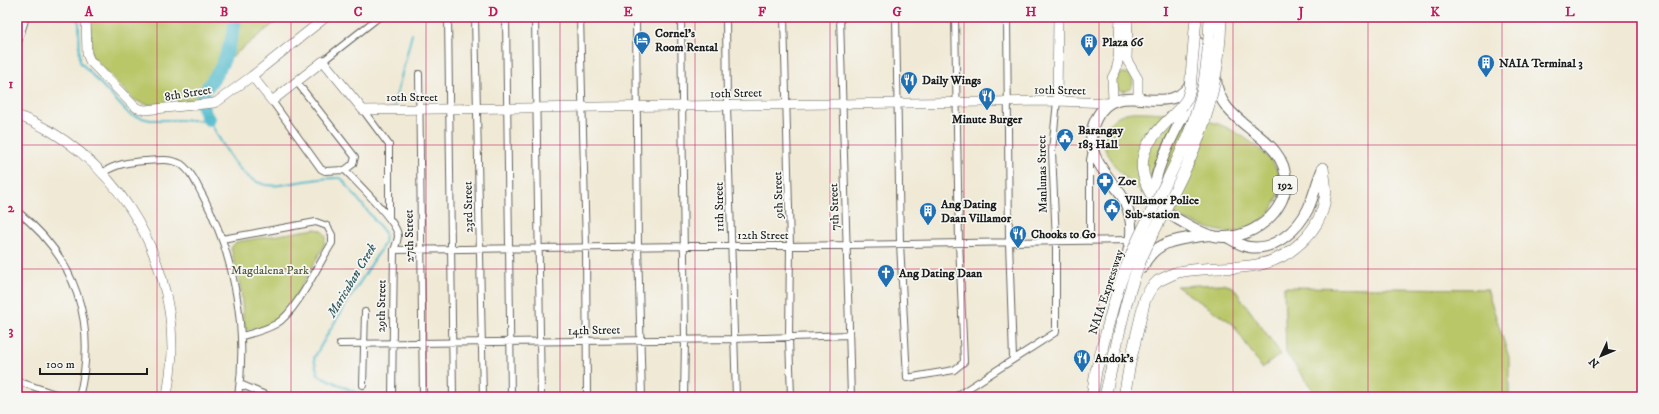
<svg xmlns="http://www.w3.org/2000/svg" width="1659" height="414" font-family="'IM FELL DW Pica',serif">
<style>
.green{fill:#bac769;stroke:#6b7242}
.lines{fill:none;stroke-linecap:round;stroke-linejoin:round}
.stream{stroke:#4fbacc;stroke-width:2}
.river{stroke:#4fbacc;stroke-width:13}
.street-casing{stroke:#66645d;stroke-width:8}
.secondary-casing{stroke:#66645d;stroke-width:10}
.primary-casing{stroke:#66645d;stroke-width:12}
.highway-casing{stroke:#66645d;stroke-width:12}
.street{stroke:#fff;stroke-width:6}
.secondary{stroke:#fff;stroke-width:9}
.primary{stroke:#fff;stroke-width:10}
.highway{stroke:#fff;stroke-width:11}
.highway-bridge-casing{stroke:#66645d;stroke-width:12;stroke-linecap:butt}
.highway-bridge{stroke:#fff;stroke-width:11}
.grid{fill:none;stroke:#c2185b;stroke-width:1;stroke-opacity:0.55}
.labels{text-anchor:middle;stroke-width:3.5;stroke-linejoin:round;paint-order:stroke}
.shield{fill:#f6f6f2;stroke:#5d5d5c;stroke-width:1}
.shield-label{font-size:11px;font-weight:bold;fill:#1c1c1c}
.poi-label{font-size:12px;font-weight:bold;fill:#1c1c1c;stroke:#f6f6f2;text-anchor:start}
.street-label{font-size:12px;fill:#1c1c1c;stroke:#f6f6f2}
.park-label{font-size:12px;fill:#535837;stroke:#f6f6f2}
.water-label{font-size:13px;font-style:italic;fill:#305b62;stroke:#f6f6f2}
.neatline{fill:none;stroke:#c2185b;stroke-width:1.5}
.grid-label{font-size:13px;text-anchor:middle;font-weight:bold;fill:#c2185b}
</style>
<rect width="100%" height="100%" fill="#f6f6f2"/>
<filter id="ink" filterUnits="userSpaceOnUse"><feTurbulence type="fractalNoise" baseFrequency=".025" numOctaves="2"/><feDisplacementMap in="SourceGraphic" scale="8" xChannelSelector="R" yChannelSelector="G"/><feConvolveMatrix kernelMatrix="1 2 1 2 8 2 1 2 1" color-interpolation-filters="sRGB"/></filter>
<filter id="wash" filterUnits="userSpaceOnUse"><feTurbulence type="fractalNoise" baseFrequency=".012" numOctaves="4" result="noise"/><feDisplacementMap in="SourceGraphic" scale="16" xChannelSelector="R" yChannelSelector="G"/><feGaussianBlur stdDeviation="0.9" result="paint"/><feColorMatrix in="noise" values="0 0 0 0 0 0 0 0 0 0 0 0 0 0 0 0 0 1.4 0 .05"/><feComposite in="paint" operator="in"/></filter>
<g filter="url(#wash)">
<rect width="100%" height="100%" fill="#f0e9d5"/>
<path class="green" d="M90,17H282L214,71L197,99C177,102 149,112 131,97L93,57L91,54Z
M1115 82a9 9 0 1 1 18 0a9 9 0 1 1-18 0Z
M1147,112C1171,113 1195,116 1218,124C1240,132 1277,156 1281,181C1282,188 1279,195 1276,201C1274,205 1272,211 1269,214C1262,221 1243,231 1234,232C1211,234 1166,212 1148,198C1133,187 1116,170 1107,154C1100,139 1107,119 1123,114C1130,111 1139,112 1147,112Z
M315,229L321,230L326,236L324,245C313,265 292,307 276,320C268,327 257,328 247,330L244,327L241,290L231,248L236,242Z
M1223,284L1233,287L1281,354L1262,368L1232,323L1176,286Z
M1284,287L1487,289L1509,357V397H1318L1286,353Z"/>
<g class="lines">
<path class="stream" d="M77,17L79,23L80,62L130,115L150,120H209C225,147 242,191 280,185C301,182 320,177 341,178L385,233L384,244L330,330L314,358L318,375L366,397
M394,105L412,34"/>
<path class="river" d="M209,120C193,96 208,89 219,70C228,54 233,35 236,17"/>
</g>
</g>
<g filter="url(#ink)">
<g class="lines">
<defs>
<path id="street" d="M448,17L453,397
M475,17L483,397
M506,17L511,397
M535,17L541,397
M580,17L586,247L587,397
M636,17L638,246L642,397
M681,17L685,340L684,397
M726,17L727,105L736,397
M784,17L790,246L789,338L791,397
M840,17L851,397
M896,17L900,243L907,378L954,370L964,362L959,242L955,17
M1007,17L1009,242L1013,358
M17,45L26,17
M323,61L379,17
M419,74L423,397
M296,81L355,157L353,164L345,170
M272,101L321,169L325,171L345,170C357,183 396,220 398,235C398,240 396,245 394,250L392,397
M363,110L389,145V218
M102,173C116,164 129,162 145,161C157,160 170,158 181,164C192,172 197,185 203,196C235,257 248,330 238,397
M17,211C76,258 98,324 79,397
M222,239L316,222L327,226L332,235V243C319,263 296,313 276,324C265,330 254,333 242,336
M1090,241V160L1092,150
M394,250L684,246H790L1131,240
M340,344L734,339L849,335
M17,381L64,397
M240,384L270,397
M363,385L365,312
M955,397L1056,332V241L1052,151L1057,101"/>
<path id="secondary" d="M86,17L87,54L90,61L133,105L137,108L145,110L214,103L218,101L252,76L326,17
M1128,17L1127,60L1138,79V98
M252,76L272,101L323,61L363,110L1057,101L1109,103
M1057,101L1058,17
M1113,101L1112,78L1116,70L1118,62L1120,17
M17,115C111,151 172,249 172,349C172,365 169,381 167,397"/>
<path id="primary" d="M1198,67C1197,78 1197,90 1193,100C1191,107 1186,112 1182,118C1173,135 1153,173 1155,191C1157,206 1167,213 1179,220C1188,225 1199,232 1209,235C1242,245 1285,218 1286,182C1286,133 1218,127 1216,79
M1227,237C1234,241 1241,246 1249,247C1274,251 1298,230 1308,209C1314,196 1317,181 1323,168
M1127,257C1130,244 1133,231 1130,218C1128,207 1122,194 1114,185C1099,166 1083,145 1096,119C1118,73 1173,126 1193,78C1195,75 1197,71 1198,67C1200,60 1198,50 1199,43
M1142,268C1155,239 1181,239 1209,235"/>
<path id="highway" d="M1162,208C1155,201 1149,192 1146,183C1132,148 1160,130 1181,107
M1092,397L1096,371
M1105,397L1110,374
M1124,397L1130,363L1145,299L1151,288L1158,281L1175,273C1202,266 1230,270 1257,265C1290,259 1321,231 1325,198C1327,188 1324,178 1323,168"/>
</defs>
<use href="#street" class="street-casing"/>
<use href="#secondary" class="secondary-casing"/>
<use href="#primary" class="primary-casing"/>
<use href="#highway" class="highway-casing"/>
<use href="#street" class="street"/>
<use href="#secondary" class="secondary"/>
<use href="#primary" class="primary"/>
<use href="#highway" class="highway"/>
<defs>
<path id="highway-bridge" d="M1181,107L1187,99L1190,89L1196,17
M1096,371C1107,332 1115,290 1132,253C1153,203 1184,156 1199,104C1207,76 1209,46 1210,17
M1110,374C1119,335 1126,294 1142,257C1157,222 1177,190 1191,156C1211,112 1220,65 1221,17"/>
</defs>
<use href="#highway-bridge" class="highway-bridge-casing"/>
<use href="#highway-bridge" class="highway-bridge"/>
</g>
</g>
<path class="grid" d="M157,17V397M291,17V397M426,17V397M560,17V397M695,17V397M830,17V397M964,17V397M1099,17V397M1233,17V397M1368,17V397M1502,17V397M17,145H1642M17,269H1642"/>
<defs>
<symbol id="hotel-pin" viewBox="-11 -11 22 30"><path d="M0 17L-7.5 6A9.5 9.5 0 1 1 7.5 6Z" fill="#1f6fb2" stroke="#f6f6f2"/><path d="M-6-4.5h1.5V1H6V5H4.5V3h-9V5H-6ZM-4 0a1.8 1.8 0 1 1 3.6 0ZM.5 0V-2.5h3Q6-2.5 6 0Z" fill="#fff"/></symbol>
<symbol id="building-pin" viewBox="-11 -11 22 30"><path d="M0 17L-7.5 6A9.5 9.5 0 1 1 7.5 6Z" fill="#1f6fb2" stroke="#f6f6f2"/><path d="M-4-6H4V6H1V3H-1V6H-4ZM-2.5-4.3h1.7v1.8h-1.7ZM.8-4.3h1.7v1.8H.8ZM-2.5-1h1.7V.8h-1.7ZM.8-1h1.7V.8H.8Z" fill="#fff"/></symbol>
<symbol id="restaurant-pin" viewBox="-11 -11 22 30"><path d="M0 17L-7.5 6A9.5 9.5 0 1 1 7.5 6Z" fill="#1f6fb2" stroke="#f6f6f2"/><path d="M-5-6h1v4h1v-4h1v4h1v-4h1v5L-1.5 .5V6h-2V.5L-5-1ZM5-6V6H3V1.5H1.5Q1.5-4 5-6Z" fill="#fff"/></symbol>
<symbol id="civic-pin" viewBox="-11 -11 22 30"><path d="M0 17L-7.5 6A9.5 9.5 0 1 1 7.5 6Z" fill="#1f6fb2" stroke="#f6f6f2"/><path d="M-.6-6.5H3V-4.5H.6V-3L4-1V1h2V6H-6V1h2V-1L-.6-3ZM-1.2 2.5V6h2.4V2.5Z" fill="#fff"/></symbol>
<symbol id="pharmacy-pin" viewBox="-11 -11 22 30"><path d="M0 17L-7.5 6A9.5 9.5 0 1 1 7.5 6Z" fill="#1f6fb2" stroke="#f6f6f2"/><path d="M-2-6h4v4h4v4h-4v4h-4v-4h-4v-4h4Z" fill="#fff"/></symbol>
<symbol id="church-pin" viewBox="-11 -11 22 30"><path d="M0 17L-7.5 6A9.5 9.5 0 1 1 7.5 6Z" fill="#1f6fb2" stroke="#f6f6f2"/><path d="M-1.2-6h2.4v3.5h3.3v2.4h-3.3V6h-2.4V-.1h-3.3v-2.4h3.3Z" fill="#fff"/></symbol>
</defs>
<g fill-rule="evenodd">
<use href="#hotel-pin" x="632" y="30" width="20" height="27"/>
<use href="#building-pin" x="1079" y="32" width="20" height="27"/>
<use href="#building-pin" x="1476" y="53" width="20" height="27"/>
<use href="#restaurant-pin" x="899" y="70" width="20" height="27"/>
<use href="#restaurant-pin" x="977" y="86" width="20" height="27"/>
<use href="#civic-pin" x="1055" y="127" width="20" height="27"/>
<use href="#pharmacy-pin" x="1095" y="171" width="20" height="27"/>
<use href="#civic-pin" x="1102" y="197" width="20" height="27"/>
<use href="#building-pin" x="918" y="201" width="20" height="27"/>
<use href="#restaurant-pin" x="1008" y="224" width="20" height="27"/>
<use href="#church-pin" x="876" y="263" width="20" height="27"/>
<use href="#restaurant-pin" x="1072" y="348" width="20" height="27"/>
</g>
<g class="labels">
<rect class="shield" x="1273" y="176" width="24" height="18" rx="3"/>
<g class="shield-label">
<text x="1285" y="189">192</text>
</g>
<g class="poi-label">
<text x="655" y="37">Cornel's<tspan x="655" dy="14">Room Rental</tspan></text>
<text x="1102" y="46">Plaza 66</text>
<text x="1499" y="67">NAIA Terminal 3</text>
<text x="922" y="84">Daily Wings</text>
<text x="987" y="123" text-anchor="middle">Minute Burger</text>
<text x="1078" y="134">Barangay<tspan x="1078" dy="14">183 Hall</tspan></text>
<text x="1118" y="185">Zoe</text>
<text x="1125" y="204">Villamor Police<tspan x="1125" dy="14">Sub-station</tspan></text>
<text x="941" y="208">Ang Dating<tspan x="941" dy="14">Daan Villamor</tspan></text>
<text x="1031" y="238">Chooks to Go</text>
<text x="899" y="277">Ang Dating Daan</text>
<text x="1095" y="362">Andok's</text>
</g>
<g class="street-label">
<text transform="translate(1060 90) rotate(1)" y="4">10th Street</text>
<text transform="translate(188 93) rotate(-9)" y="4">8th Street</text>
<text transform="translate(736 93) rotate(-1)" y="4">10th Street</text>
<text x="412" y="101">10th Street</text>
<text transform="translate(1042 174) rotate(-91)" y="4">Manlunas Street</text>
<text transform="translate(778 195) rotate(-92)" y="4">9th Street</text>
<text transform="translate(468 207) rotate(-91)" y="4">23rd Street</text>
<text transform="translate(719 207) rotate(-91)" y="4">11th Street</text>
<text transform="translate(834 207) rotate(-92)" y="4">7th Street</text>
<text x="763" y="239">12th Street</text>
<text transform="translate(409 236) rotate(-91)" y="4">27th Street</text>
<text transform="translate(1106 292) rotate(-72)" y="4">NAIA Expressway</text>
<text transform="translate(381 306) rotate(-89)" y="4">29th Street</text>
<text transform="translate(594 330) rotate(-1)" y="4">14th Street</text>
</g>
<g class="park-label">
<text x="270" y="274">Magdalena Park</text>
</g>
<g class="water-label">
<text transform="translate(351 280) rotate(-59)" y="5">Maricaban Creek</text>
</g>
</g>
<rect width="1659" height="414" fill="none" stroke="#f6f6f2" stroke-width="44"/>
<g transform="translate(1601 356) rotate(226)" stroke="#f6f6f2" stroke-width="3" paint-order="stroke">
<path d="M0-3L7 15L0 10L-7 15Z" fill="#1c1c1c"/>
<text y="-6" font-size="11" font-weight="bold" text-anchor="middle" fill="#1c1c1c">N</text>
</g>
<path d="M40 368v6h107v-6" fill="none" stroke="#1c1c1c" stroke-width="2"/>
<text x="46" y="368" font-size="12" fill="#1c1c1c" stroke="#f6f6f2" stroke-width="3" paint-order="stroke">100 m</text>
<rect x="22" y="22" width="1615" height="370" class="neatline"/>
<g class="grid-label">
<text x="89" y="16">A</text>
<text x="224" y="16">B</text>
<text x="358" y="16">C</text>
<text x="493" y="16">D</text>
<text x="628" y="16">E</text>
<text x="762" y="16">F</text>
<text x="897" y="16">G</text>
<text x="1031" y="16">H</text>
<text x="1166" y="16">I</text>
<text x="1301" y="16">J</text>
<text x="1435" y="16">K</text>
<text x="1570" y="16">L</text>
<text x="11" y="88">1</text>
<text x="11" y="212">2</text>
<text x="11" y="335">3</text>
</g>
</svg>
